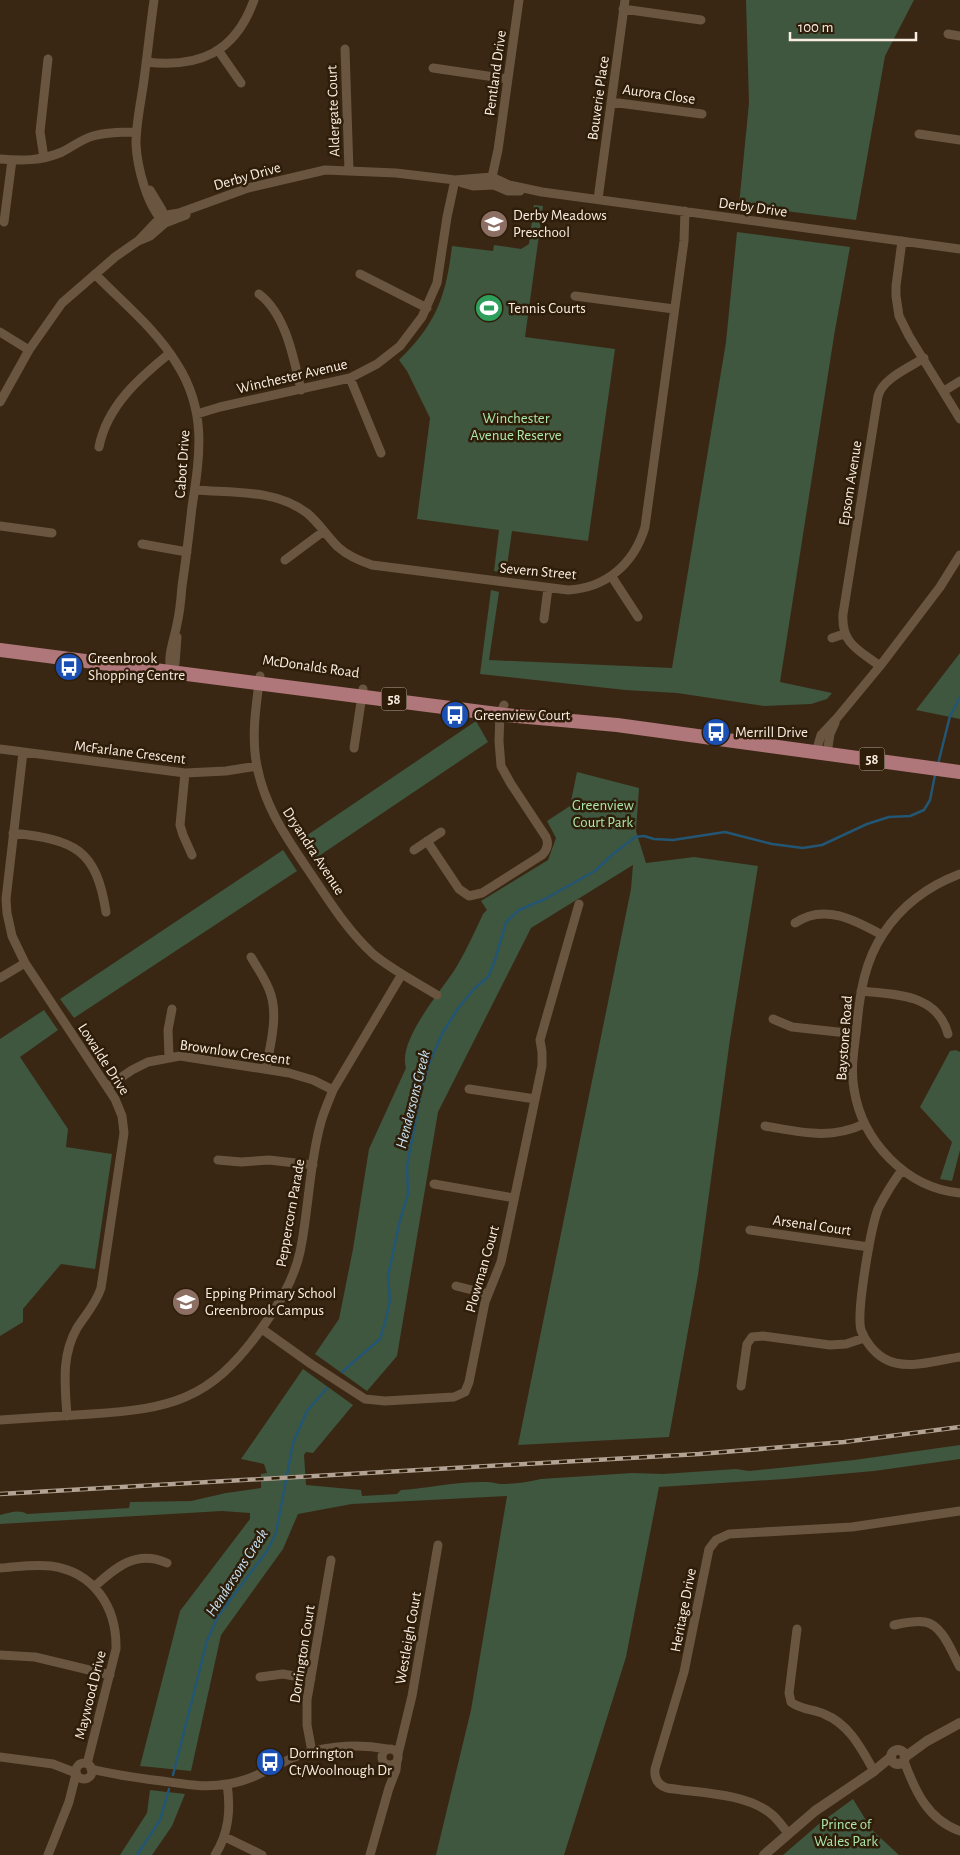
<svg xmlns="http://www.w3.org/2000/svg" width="960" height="1855" font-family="'Alegreya Sans',sans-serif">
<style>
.green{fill:#3f563f}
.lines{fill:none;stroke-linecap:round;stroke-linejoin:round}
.stream{stroke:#235674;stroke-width:2.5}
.minor{stroke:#695540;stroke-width:9}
.tertiary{stroke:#695540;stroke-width:10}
.primary{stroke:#b0777a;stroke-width:14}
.rail-casing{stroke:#b2a394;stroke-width:4.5}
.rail{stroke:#2e1d09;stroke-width:2.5;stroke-dasharray:8;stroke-linecap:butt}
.labels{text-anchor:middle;stroke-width:5;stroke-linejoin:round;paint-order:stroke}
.shield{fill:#2e1d09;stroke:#bdafa1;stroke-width:1}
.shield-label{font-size:14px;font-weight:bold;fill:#faeee2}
.street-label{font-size:15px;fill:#faeee2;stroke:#2e1d09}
.poi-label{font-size:15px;fill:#faeee2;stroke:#2e1d09;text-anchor:start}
.park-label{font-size:15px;fill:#aae6aa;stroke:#2e1d09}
.water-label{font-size:16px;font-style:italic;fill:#c6e3f7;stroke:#2e1d09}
</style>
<rect width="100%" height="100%" fill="#392713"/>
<path class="green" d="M746,0H914L885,56L856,220L739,205L749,103Z
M534,205L543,206L525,337L615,349L588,541L512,531L506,573L494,571L499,530L417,519L430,418L407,371L399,360C436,324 446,297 452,246L493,251L494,245L521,249L529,244Z
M737,232L850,247L834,336L780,682L832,693L827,699L811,704L764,706L677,693L625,690L480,674L491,590L499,592L489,660L672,668L726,342Z
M960,653V719L916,710Z
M476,721L488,742L313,860L300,840Z
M577,772L639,788L636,831L646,863L694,857L758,866L730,1039L698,1275L669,1437L518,1445L631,889L633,865L531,928L438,1112L397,1356L367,1391L315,1354L339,1319L353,1249L369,1149L406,1068C397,1040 443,989 457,966C467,949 475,931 483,914L487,910L481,901L548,860L556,838L547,821L570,806Z
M283,850L297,871L74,1018L60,999Z
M44,1010L58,1030L20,1057L68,1129L66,1147L112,1154L95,1269L61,1264L23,1309V1322L0,1336V1039Z
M956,1050L960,1052V1150L952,1181L940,1179L952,1142L920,1107L950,1051Z
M303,1369L353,1405L313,1453L306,1452L304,1455L306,1485L361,1490L362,1496L397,1494L401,1490C430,1488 458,1481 487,1482C492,1482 497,1484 502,1484C515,1484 528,1482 541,1479L632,1473L663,1474L736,1469L749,1471L854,1460L960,1445V1459L874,1471L785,1479L659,1487L626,1657L564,1855H436L471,1710L507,1496L352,1504L298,1514L283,1549L221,1635L191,1771L140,1766L180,1611L250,1519V1513L222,1511L0,1524V1515C10,1513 18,1509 27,1514L129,1508L130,1502L191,1501L226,1493L261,1488V1474L267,1473L264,1464L241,1459Z
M150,1790L185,1794L172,1826L152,1855H120L147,1813Z
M853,1799L872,1830L899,1855H783L820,1823Z"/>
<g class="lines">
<path class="stream" d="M938,764L950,716L960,697
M342,1372L380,1339L386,1319L390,1300L388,1276L400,1220L408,1194L407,1166L421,1091L430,1061L443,1032L459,1007L475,988L488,977L495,960L506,922L519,910L545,899L595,871L613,854L635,837L644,836L654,839L673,840L725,832L772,844L803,848L822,845L867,824L889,817L910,816L924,810L930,800L935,775
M173,1775L207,1641L218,1616L267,1551L276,1533L293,1443L307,1411L327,1388
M137,1855L160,1820L169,1789"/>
<path class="minor" d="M154,0C150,29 147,58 143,87C140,106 136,125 136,144C137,166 147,207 164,222
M623,9L701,20
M948,34L960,36
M345,49L349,171
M218,50L241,83
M146,62C199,68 235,53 254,0
M433,68L508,79
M611,102L702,114
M919,134L960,140
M44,158L40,132L48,59
M0,159C22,161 41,161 62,152C72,147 82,139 93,136C107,132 122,132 136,132
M462,183L473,186L494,185L508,191H520
M494,185L492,177L498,150L519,0
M150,190L162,210L165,221
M598,199L625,0
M4,222L12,160
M138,241L158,220L167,215L179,213L248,188L325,170L396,173L455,180L492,177L509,185L542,192L960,249
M902,241L896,286V296L899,316L909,336L960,419
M95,274C123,303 156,329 177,364C207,411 200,455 192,507C189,534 186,560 182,586C181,599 180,612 177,624C174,641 167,655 171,672
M360,274L427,308
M259,294C286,314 294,360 301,390
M575,296L674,309
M0,332L29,350
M350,378L381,453
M944,391L960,381
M0,402L29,350L62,303L115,257L138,241L150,236L165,223L186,215
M197,414L220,407L350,378L377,364L400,346L422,317L437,283L447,217L455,180
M99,447C107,406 139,378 170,353
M195,490C232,493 275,489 307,513C319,523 327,536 338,547C348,556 360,561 372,565L568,590C606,588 634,564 645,527L684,241L685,211
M0,526L52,533
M142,544L187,552
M285,560L324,531
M612,577L638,617
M544,619L548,588
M832,638L844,634
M880,666C859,650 841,644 843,614L878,396C883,378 909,368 924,358
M171,672L175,664L177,637
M260,676C256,705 251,737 257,766C265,809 289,841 313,877C331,904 349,932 373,954C392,970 416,982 437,995
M354,748L363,689
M0,749L185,773L226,771L257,766
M23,752L6,899L7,913L12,936L25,963L115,1099L122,1116L124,1133L101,1288C96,1304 85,1315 77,1328C61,1356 65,1385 67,1416
M816,752L821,735L837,718L880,666L940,587L960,555
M827,753L830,734L835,723
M185,773L180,825L183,835L192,855
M13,833C74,840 96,848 106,912
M427,841L459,889L469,896L482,893L542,855C547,850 549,844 546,837L511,784L501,766L499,741L500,714L504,705
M414,850L441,832
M960,874C928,886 902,905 883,934C865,961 860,992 857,1024C855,1045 850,1067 854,1089C862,1141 906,1188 960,1193
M795,923C824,903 855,920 882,935
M251,957C258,969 267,981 271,995C278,1018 270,1046 266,1069
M0,978L25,963
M861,991C895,995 937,993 948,1034
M773,1019L792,1027L856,1034
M169,1057L168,1030L172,1009
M107,1087L132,1070L148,1062L180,1056L289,1073L313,1080L333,1090
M469,1089L535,1099
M765,1126C801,1132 830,1140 864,1124
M218,1160L241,1162L269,1160L313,1165
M902,1170C893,1182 885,1195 878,1209C871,1227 856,1312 861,1330C865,1341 874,1353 885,1359C906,1371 937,1360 960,1357
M434,1184L514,1198
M750,1230L869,1247
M456,1286L488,1294
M262,1329L311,1364L365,1399L385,1401L454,1397L465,1392L469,1382L485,1302L501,1262L505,1243L542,1066V1052L540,1040L579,904
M741,1386L747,1344L752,1337L763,1336L830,1345L846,1344L864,1338
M0,1420C30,1418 60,1416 91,1414C170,1409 210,1400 259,1332C277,1307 293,1283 300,1252C309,1209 309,1164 321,1122C324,1111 329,1100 333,1090L402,974
M0,1568C16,1567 34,1564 51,1566C94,1572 117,1607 116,1649L87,1764
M94,1587C115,1568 136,1549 167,1563
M894,1625C904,1623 916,1620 925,1622C943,1625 952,1653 960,1667
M797,1629L789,1693L791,1702C801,1710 813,1709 824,1714C849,1724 861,1748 874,1771
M0,1655L35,1657L110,1675
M260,1677L283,1674L311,1679
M382 1757a8 8 0 1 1 16 0a8 8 0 1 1-16 0Z
M312,1752L307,1725V1700L331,1560
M398,1754L412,1696L438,1545
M0,1757L53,1764L76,1773
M904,1761C915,1791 928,1820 960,1831
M76 1771a8 8 0 1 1 16 0a8 8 0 1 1-16 0Z
M91,1769C115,1775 138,1778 162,1781C184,1784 205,1788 227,1784C250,1781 269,1769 290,1759C319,1746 356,1743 387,1749
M788,1833C782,1826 777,1818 770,1813C745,1793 697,1793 667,1788C658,1785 654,1779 655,1769L684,1672L709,1549L716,1540L729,1534L852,1527L960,1511
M225,1837L262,1855
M48,1855L69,1802L76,1774
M215,1855C229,1833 231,1810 227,1784
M370,1855L389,1788L396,1770L397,1761"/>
<path class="tertiary" d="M891 1757a7 7 0 1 1 14 0a7 7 0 1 1-14 0Z
M905,1757L927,1741L960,1723
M764,1855L815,1811L874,1771L891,1757"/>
<path class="primary" d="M0,650L505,715L617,725L960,772"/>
<defs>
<path id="rail" d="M0,1494L699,1454L844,1442L960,1427"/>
</defs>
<use href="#rail" class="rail-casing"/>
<use href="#rail" class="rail"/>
</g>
<defs>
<symbol id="school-disc" viewBox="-11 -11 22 22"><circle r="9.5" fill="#8d6e63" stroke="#2e1d09"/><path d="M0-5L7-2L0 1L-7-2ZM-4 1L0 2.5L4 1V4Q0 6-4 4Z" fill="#fff"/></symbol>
<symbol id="stadium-disc" viewBox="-11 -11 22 22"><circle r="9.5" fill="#2e9e5b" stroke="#2e1d09"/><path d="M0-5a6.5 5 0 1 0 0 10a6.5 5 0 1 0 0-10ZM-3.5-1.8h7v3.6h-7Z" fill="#fff"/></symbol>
<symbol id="bus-disc" viewBox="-11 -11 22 22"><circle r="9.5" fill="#1a4fb4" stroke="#2e1d09"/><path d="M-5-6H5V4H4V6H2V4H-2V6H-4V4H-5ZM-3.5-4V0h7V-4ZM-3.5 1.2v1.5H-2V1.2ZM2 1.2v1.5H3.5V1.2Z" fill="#fff"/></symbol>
</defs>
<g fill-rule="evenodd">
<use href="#school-disc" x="478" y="208" width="32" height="32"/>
<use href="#stadium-disc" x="473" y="292" width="32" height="32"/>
<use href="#bus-disc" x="53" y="651" width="32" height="32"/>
<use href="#bus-disc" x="439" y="699" width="32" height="32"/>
<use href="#bus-disc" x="700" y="716" width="32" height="32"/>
<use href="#school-disc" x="170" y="1286" width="32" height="32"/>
<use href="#bus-disc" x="254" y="1746" width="32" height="32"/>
</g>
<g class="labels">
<g class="shield">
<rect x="381.5" y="687.5" width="25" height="23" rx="4"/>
<rect x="859.5" y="747.5" width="25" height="23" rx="4"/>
</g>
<g class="shield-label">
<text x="394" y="704">58</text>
<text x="872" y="764">58</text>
</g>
<g class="street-label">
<text transform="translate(495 73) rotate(-82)" y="5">Pentland Drive</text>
<text transform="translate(659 94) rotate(8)" y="5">Aurora Close</text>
<text transform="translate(598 98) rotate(-82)" y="5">Bouverie Place</text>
<text transform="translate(333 111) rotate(-92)" y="5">Aldergate Court</text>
<text transform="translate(247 176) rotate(-16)" y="5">Derby Drive</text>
<text transform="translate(753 207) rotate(8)" y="5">Derby Drive</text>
<text transform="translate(292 376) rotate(-13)" y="5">Winchester Avenue</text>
<text transform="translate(182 464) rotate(-86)" y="5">Cabot Drive</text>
<text transform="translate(850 483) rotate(-81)" y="5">Epsom Avenue</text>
<text transform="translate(538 571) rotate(5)" y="5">Severn Street</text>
<text transform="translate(311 666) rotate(8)" y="5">McDonalds Road</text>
<text transform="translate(130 752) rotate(7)" y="5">McFarlane Crescent</text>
<text transform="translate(314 851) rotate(57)" y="5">Dryandra Avenue</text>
<text transform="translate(844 1038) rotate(-86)" y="5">Baystone Road</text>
<text transform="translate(235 1052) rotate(8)" y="5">Brownlow Crescent</text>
<text transform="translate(104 1059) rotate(57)" y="5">Lowalde Drive</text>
<text transform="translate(290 1213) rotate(-80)" y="5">Peppercorn Parade</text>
<text transform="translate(812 1225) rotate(8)" y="5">Arsenal Court</text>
<text transform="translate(482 1269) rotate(-74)" y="5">Plowman Court</text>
<text transform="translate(683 1610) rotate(-79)" y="5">Heritage Drive</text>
<text transform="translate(408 1638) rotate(-80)" y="5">Westleigh Court</text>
<text transform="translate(302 1654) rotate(-81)" y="5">Dorrington Court</text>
<text transform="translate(90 1695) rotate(-76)" y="5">Maywood Drive</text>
</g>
<g class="poi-label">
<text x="513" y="220">Derby Meadows<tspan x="513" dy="17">Preschool</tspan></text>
<text x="508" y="313">Tennis Courts</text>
<text x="88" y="663">Greenbrook<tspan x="88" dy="17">Shopping Centre</tspan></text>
<text x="474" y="720">Greenview Court</text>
<text x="735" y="737">Merrill Drive</text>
<text x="205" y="1298">Epping Primary School<tspan x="205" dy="17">Greenbrook Campus</tspan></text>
<text x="289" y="1758">Dorrington<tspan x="289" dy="17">Ct/Woolnough Dr</tspan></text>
</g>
<g class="park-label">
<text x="516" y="423">Winchester<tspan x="516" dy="17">Avenue Reserve</tspan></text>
<text x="603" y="810">Greenview<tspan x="603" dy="17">Court Park</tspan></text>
<text x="846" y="1829">Prince of<tspan x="846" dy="17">Wales Park</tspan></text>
</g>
<g class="water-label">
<text transform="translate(412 1099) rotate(-76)" y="6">Hendersons Creek</text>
<text transform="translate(236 1572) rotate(-57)" y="6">Hendersons Creek</text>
</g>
</g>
<path d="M790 32v8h126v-8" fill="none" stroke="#faeee2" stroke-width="2.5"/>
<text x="798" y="32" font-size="15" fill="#faeee2" stroke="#2e1d09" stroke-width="4" paint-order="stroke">100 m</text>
</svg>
